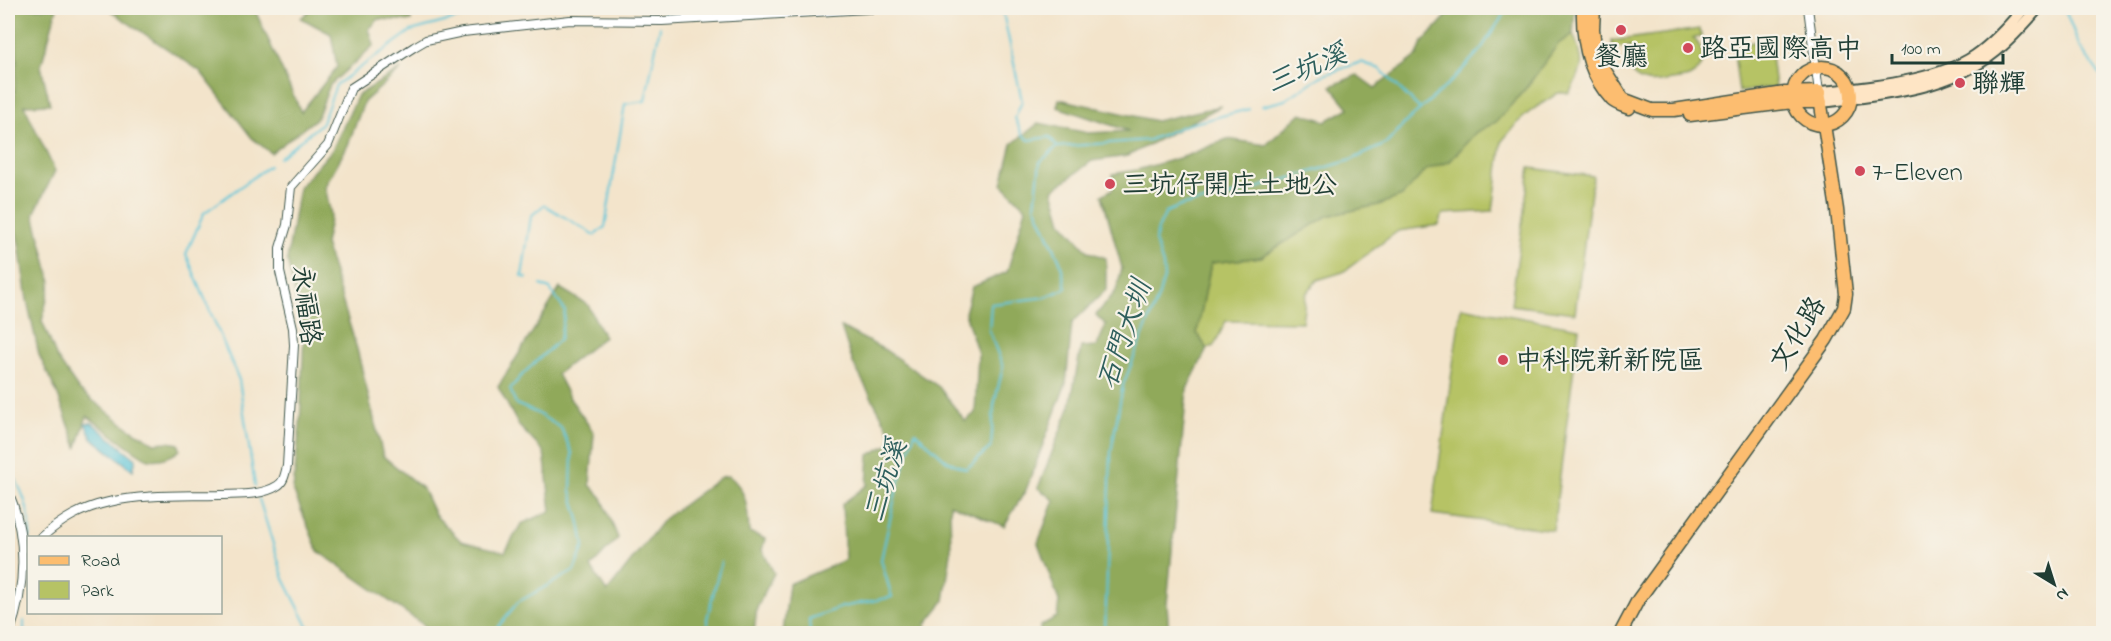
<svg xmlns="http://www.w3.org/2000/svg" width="2111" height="641" font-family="'Indie Flower','LXGW WenKai TC',sans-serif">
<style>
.green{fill:#b6c365;stroke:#6a804c;stroke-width:1.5}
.forest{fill:#90a95a;stroke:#587347;stroke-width:1.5}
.water{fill:#5cc5d9;stroke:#3e8186;stroke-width:1.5}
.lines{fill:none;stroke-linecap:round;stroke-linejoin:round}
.stream{stroke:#5cc5d9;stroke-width:2}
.minor-casing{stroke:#3f564b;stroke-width:10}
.secondary-casing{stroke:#3f564b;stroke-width:14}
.primary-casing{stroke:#3f564b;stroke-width:15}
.minor{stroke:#fff;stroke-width:8}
.secondary{stroke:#fee5c5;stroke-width:10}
.primary{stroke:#fcbd6f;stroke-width:12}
.poi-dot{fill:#d1495b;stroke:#f7f3e8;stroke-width:2}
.labels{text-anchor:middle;stroke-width:4.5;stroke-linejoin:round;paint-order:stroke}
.poi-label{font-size:27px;fill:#1f3d34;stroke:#f7f3e8;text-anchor:start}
.street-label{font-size:27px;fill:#1f3d34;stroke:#f7f3e8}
.water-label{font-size:28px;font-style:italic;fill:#2e5f5d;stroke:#f7f3e8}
</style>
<rect width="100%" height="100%" fill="#f7f3e8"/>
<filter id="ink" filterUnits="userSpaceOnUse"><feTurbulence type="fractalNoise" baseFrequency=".0167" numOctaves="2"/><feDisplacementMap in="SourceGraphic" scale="12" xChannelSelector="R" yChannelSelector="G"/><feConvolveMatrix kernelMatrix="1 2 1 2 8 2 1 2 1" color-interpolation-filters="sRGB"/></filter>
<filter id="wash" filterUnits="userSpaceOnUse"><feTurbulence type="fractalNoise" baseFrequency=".008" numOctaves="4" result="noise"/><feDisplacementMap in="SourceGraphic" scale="24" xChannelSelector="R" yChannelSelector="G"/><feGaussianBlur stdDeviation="1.35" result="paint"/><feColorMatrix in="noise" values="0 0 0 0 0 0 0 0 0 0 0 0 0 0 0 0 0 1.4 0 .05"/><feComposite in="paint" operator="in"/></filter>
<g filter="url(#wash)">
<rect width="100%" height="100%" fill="#f3e4cb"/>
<path class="green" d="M8,8H34L37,88L8,92Z
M1700,29L1701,37L1693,38C1705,48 1706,69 1689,77C1684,79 1677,79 1671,80C1664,81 1655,84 1647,82C1629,79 1623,61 1631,46L1613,48L1612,41Z
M1573,34C1585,64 1585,65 1569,93H1558L1532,110L1518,122L1502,141L1493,211L1443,214L1439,225L1398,231L1343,272L1317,280L1306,294L1302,322L1226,321L1214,346L1207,349L1197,333L1211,263L1261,257L1327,216L1378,205L1401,196L1426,170L1450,161L1476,132L1496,122L1526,88L1558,44Z
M1769,40L1775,87L1739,92L1733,45Z
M1530,168L1593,176L1575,313L1511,305Z
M1461,307L1579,328L1553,530L1432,514Z"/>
<path class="forest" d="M15,8H57L41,66L50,104L24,105L55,171L34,214L51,281L42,321L57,358L79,390L129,428L154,443L168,442L179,444L180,450C172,457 160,461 149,459C141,458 98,423 87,416L77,447L57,393L39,355L27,300L19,244L8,195L17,58Z
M110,8H254L301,112L337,67L331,34L301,18L312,8H410L411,21L379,19L369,29L374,45L330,85L317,118L271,153L252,138L200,71L112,12Z
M1454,8H1575L1573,34L1558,44L1526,88L1496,122L1476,132L1450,161L1426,170L1402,196L1378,205L1327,216L1261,257L1211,263L1197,333L1207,349L1187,389L1167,604L1169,633H1040V626L1057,617L1059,601L1038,543L1054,500L1038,488L1070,406L1081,347L1097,346L1106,325L1096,315L1116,291L1122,268L1102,195L1113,189V174L1137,170L1186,156L1227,139L1266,145L1301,113L1326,121L1349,108L1331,86L1357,75L1375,88L1417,56L1422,43Z
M401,69L364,102L348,145L325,186L331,215L325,244L357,349L383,456L423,489L435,515L461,541L505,552L521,524L551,511L544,452L519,426L498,387L560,288L588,305L604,337L557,374L569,397L594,433L590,485L602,498L618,538L591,567L607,592L664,519L721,477L729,476C747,489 748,510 749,532L765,539L762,550L774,573L757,608L754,633H435L318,551L293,490L300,425L304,333L287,260L299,187L332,150L358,95Z
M1059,99L1156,121L1221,106L1128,156L1092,161L1053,190L1062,222L1089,252L1106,258V290L1072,323L1066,383L1026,490L1004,526L950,504L951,553L944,601L925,625L931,633H783L789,584L845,560L842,504L867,485L869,455L895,441L853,363L841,327L885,350L939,387L965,421L975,413L978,354L965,313L972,287L1007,272L1026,208L1002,184L1012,144L1039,123L1088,133L1129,131L1057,107Z"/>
<path class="water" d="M85,423H92L136,459L133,470L92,438Z"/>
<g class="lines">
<path class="stream" d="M1002,8L1022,101L1015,118L1022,134L1029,140L1050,137L1057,147
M2064,8L2080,47L2104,80
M661,16L667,13L668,8
M1262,106L1285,100L1321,76L1361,62L1380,69L1420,109
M279,158L322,123L336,85L411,31L470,15V8
M527,278L522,276L531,216L544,205L595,235L605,227L625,104L645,101L660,27
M8,466C22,489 31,510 30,538
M255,486L239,380L186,254L204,213L269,166
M259,499L284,579L312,634
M24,634V621
M492,634L518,602L574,571L584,546L580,523L571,491L572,453L561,428L537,413L516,404L510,389L524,373L560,339L565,311L550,289L541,285
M708,634L707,619L721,562
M810,634L809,619L842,607L892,597L881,560L896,492L915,432L947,461L966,469L991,447L994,405L1003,367L989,331L991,304L1046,297L1066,288L1060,261L1035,206L1040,162L1057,147L1149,140L1186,125L1249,109
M1105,634L1111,452L1123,385L1158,298L1164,278L1163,265L1155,241L1158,229L1166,212L1183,205L1223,198L1351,160L1386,144L1408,120L1454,79L1481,49L1508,8"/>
</g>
</g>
<g filter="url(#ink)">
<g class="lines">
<defs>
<path id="minor" d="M1808,8L1819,92
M8,491C28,537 26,587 9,634
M41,538C62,519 82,508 109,502C144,494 183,496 219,495C237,494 261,496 277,486C284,482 285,474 287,466L294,345L293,328L280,272V248L287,225L291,187L328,145L351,88L414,47L426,40L463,32L570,20L662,21L885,8"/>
<path id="secondary" d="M1819,92C1864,89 1938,81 1975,56C1994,43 2010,25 2024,8
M1821,102C1881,95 1948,90 1996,51C2012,38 2025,23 2038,8"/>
<path id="primary" d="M1583,8C1582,41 1588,74 1612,100C1616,104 1624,106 1629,108
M1594,8L1593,29L1596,55L1602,66L1623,99L1652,110H1674L1785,93L1819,92L1837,210L1846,294L1844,308L1826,340L1638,600L1620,634
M1793 96a29 29 0 1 1 58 0a29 29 0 1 1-58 0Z
M1690,115L1793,102H1821"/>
</defs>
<use href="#minor" class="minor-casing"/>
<use href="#secondary" class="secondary-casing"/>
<use href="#primary" class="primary-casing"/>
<use href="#minor" class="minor"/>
<use href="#secondary" class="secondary"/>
<use href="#primary" class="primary"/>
</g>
</g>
<g class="poi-dot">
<circle cx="1621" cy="30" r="6"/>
<circle cx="1688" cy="48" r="6"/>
<circle cx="1960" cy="83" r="6"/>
<circle cx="1860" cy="171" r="6"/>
<circle cx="1110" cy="184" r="6"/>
<circle cx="1503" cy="360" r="6"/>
</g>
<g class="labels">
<g class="poi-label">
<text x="1700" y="57">路亞國際高中</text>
<text x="1621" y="65" text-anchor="middle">餐廳</text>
<text x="1972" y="92">聯輝</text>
<text x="1872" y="180">7-Eleven</text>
<text x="1122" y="193">三坑仔開庄土地公</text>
<text x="1515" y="369">中科院新新院區</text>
</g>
<g class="street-label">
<text transform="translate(307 305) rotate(83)" y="9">永福路</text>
<text transform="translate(1797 333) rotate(-58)" y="9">文化路</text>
</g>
<g class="water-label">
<text transform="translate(1306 67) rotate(-23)" y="10">三坑溪</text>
<text transform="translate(1123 334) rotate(-71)" y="10">石門大圳</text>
<text transform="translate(884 480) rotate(-73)" y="10">三坑溪</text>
</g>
</g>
<rect width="2111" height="641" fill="none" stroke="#f7f3e8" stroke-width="30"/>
<rect x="27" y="536" width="195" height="78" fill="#f7f3e8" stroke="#a1aaa0" stroke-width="1.5"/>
<rect x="39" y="556" width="30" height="9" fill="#fcbd6f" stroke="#a1aaa0" stroke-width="1.5"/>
<text x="81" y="566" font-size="18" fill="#1f3d34">Road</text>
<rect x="39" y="581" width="30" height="18" fill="#b6c365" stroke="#a1aaa0" stroke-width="1.5"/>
<text x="81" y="596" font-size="18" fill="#1f3d34">Park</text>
<g transform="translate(2054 584) rotate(142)" stroke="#f7f3e8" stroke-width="4.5" paint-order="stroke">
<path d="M0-4.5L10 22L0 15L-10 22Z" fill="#1f3d34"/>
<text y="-9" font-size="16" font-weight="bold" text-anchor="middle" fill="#1f3d34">N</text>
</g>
<path d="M1892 54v9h111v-9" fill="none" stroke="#1f3d34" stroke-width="3"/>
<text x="1901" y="54" font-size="18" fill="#1f3d34" stroke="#f7f3e8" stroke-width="4.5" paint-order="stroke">100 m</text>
</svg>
